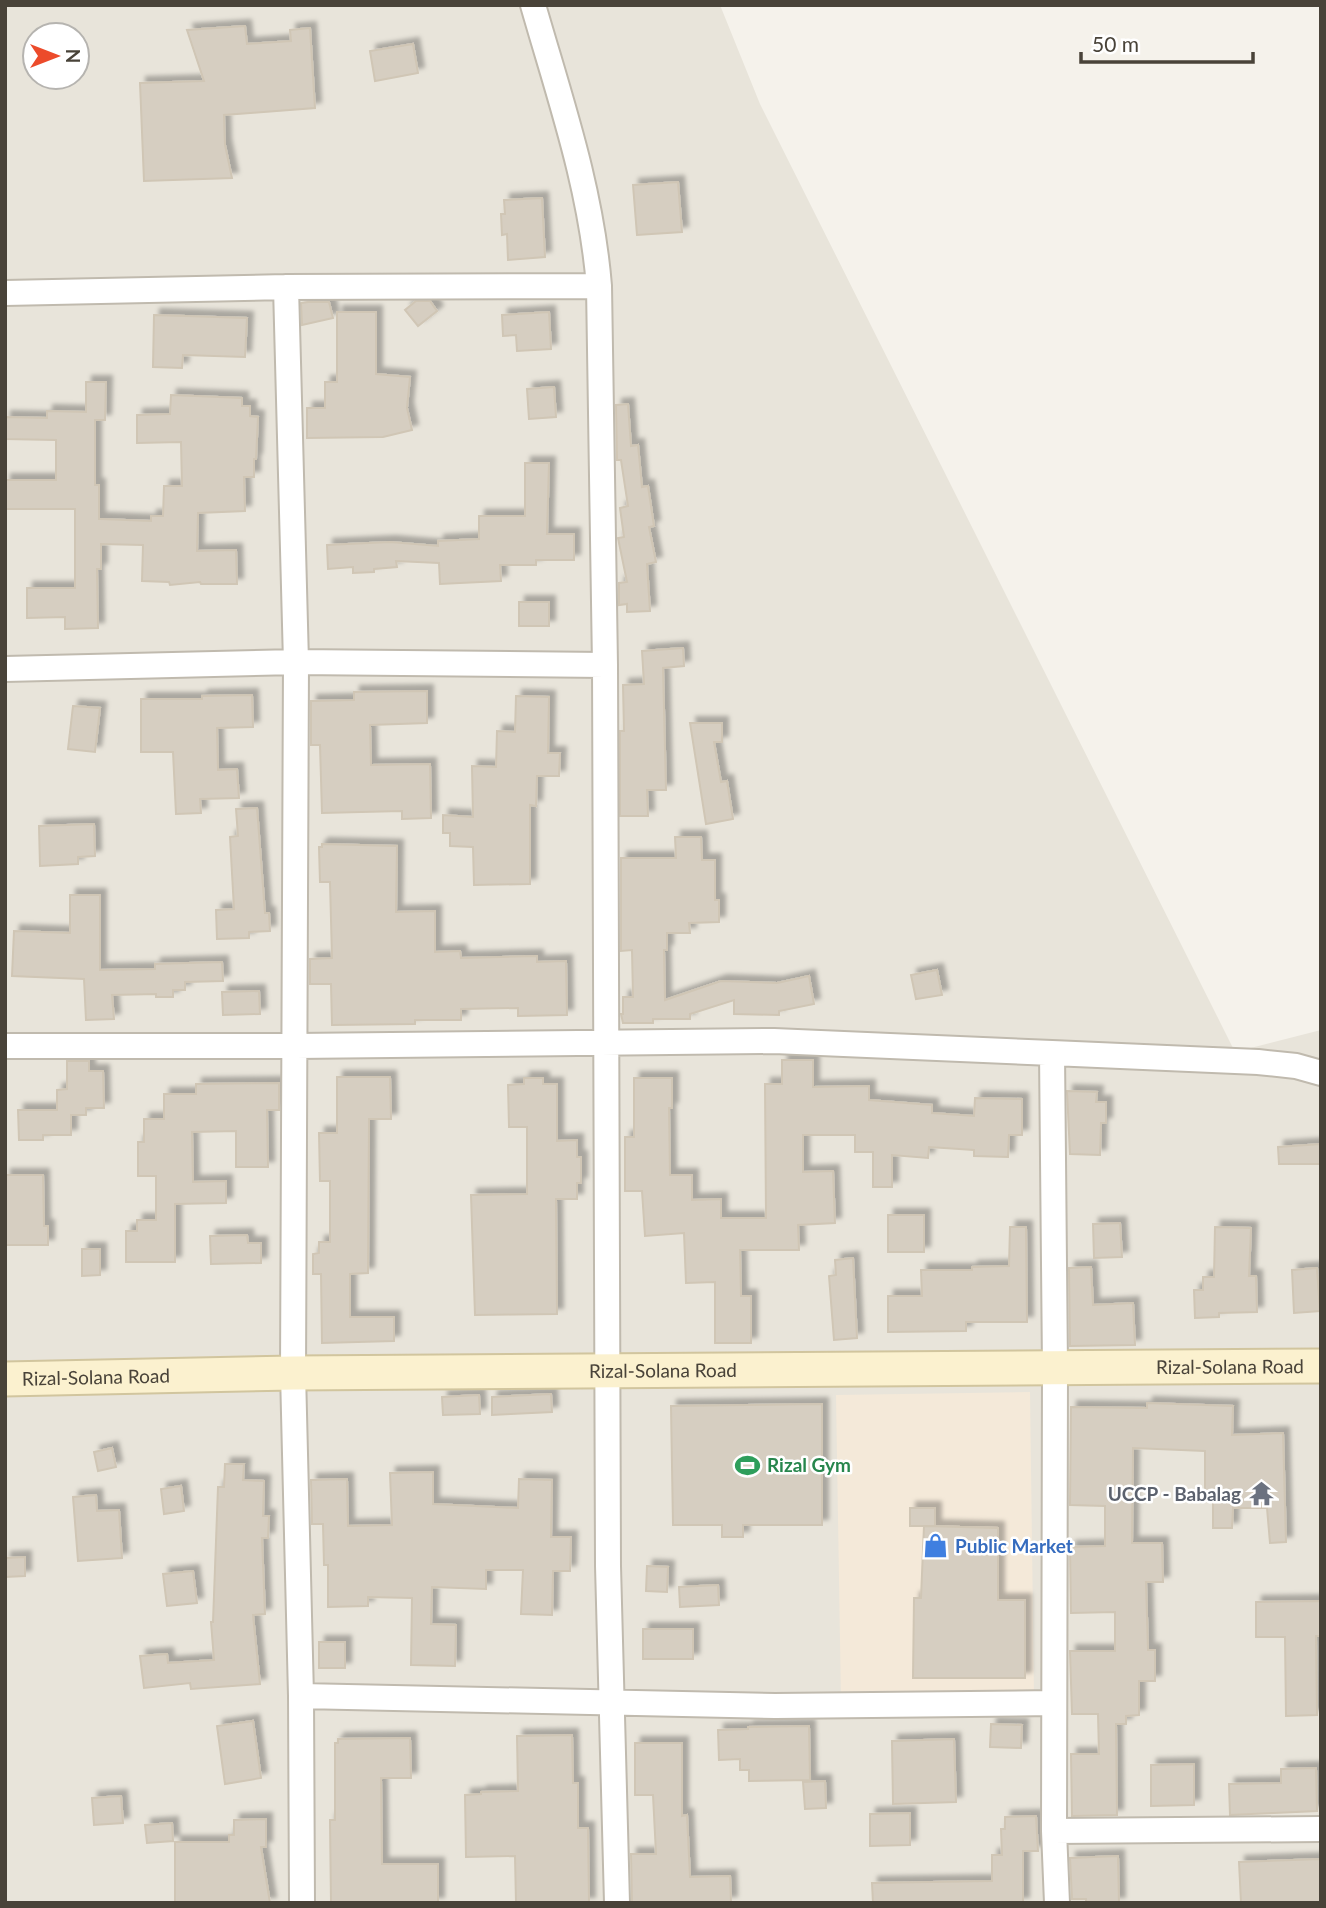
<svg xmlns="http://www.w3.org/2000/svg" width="1326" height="1908" font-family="Lato,sans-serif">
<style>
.residential{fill:#e8e4da;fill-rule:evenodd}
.commercial{fill:#f4e9d9}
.building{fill:#d6cec1;stroke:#d0c6b5;stroke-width:2;filter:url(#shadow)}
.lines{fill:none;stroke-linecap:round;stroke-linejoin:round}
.street-casing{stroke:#c0baae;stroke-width:28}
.secondary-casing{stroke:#d1c59e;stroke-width:37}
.street{stroke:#fff;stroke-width:24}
.secondary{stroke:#fbf1cf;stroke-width:33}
.labels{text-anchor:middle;stroke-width:5;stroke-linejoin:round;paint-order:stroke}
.street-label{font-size:19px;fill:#494339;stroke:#fff}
.leisure-label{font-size:19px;font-weight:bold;fill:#27864d;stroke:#fff;text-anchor:start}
.worship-label{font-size:19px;font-weight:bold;fill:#5b616d;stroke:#fff;text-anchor:end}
.shop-label{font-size:19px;font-weight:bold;fill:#366cbe;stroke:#fff;text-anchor:start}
</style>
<defs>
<filter id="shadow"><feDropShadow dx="6" dy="-6" stdDeviation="2" flood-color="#0004"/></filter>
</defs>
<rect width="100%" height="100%" fill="#f5f2eb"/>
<path class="residential" d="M5,5H720L760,104L1235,1052L1321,1030V1903H5ZM35,35H77V77H35Z"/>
<path class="commercial" d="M1030,1392L1034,1697L841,1700L836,1395Z"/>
<path class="building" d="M245,26L247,44L291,41L290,30L310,28L315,108L224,115L225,145L232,178L144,181L140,83L204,81L187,30Z
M413,44L418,73L375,81L370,51Z
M678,182L682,232L637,235L633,185Z
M542,198L545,257L508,260L507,234L502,235L501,214H505L504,200Z
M416,301H430L437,311L418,326L405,310Z
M308,302H329L333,318L302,325L301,303Z
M337,312H376V374L410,377L407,408L412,430L383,437L307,438V408H325V382H337Z
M549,312L551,349L517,351L516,335L503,336L502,315Z
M154,315L247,318L245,357L183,355L182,368L153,367Z
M86,382H106L105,420H95V485H99V519H101L151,521V516H163L164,486H182L181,442L137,443V415L170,414L171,395L242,398V406H250V416L258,417L256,459H254V477H244L245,511L198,513L197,551L236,550L237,584H201L200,582L170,585L169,582L142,581L143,545L101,544V569H97L98,628L65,629V617L27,618V588H75V509H5V480H56V440L5,439V417L47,418V411L86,412Z
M554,387L556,417L529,419L527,389Z
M628,404L631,446L638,445L642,487L648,486L654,526L649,527L656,562L647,564L650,611L627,612V604L619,605V583L627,582L618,538L624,537L620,508L628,506L621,460H617L616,405Z
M525,463H549L547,534H574V560H536V565H500L501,581L440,584L439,563L396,561L397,567L374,569V572L353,573V567L328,569L327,545L390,542L438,546V541L479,539V516H525Z
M519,602H549V626H519Z
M683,648L684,666L663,668L666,790H647L648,816H620V731H624L623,685L644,684L642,651Z
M427,691V723L370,725L371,765L430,764L431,818L402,819V811L322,813L320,745H311V701L354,700V692Z
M252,695L253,727L217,728L218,770L237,769L239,798L200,799L201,813L176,814L173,752H141V699H202V696Z
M516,696L549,697L548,753H560L559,776H537L536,806L530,805V884L474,885L473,847L450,846V833H443V815L473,817L472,766L496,767L497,731L515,732Z
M73,706L100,708L95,752L68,749Z
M690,723H722V742H714L721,782L727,781L733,819L706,824Z
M257,808L265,913H269L270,931L249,932V938L217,939L216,910L234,909L230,837L238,836L236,809Z
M94,824L95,856L78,857V864L40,866L39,826Z
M675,837H701L702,860H715V900H719V922L689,923L690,933H667V950H664L665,1000L721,981L777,983L809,976L814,1004L779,1011V1015L734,1014V1000L690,1014V1019H653V1023H623L621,1014H623V997H633L632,950L621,951V858H676Z
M322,844L397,846L396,912L435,911V952L460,951L461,958L537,956V962L566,961L567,1015L518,1016V1008L461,1009V1020H415V1024L332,1025L331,984H310V959L332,958L330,882H320L319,847H322Z
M70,895H100V970L155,969V964L222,962L223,981L185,982V990H173V997H156V994L112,995L114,1019L86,1020L84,979L12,976L14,931L70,933Z
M937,970L942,995L916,999L911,975Z
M259,991L260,1014L223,1015L222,992Z
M782,1060H813V1087L869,1086V1100L932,1105V1113L974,1116L975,1098L1022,1099V1135H1009L1008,1157L974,1156V1150L929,1147L928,1158L892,1155V1187H873V1152H855V1135H803V1172L833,1171L835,1223L798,1225L799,1250H740L741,1296H751V1343H715V1282L686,1283L684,1233L645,1236L642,1191H625V1137H634V1078H672V1108H669L670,1175H692V1200L721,1199V1218H766L765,1084H782Z
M67,1061H89V1071H103L104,1108H86V1115H71V1135H43V1140H19L18,1110H57V1090L67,1089Z
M337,1077H390L391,1119H369L368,1273L350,1274V1317H394V1341L322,1343L321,1274H313V1254L319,1253V1242H330V1181H320L319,1133H337Z
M524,1078H543V1084H557V1141L577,1140V1157H581V1183H577V1199H556L557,1314L475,1315L471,1195L527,1194V1127H509L508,1085L524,1084Z
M279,1083V1110H267L268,1167H236V1131L192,1132L193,1182L226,1181V1203L175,1204V1262H126V1231H137V1220H156V1176H138V1142H144V1119H164V1094H196V1084Z
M1067,1091L1097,1092L1096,1102H1106V1123H1101L1100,1155L1070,1154Z
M1321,1144V1164H1279L1278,1147Z
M5,1175H43L44,1226H48V1245H5Z
M888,1215H924V1252H888Z
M1120,1223L1122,1257L1094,1258L1093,1224Z
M1010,1227H1026L1027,1322H966V1331L888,1332V1296H922L921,1270H972V1267L1009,1266Z
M1215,1227L1251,1228L1249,1276H1256L1257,1312L1219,1313V1317L1195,1318L1194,1290H1203V1277H1214Z
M247,1235L248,1243H261V1263L211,1264L210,1236Z
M82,1249H100V1275L82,1276Z
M853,1258L857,1338L834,1340L829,1276L836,1275L835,1260Z
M1091,1267L1093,1305L1133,1303L1135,1345L1070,1346L1069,1268Z
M1317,1268L1320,1311L1294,1313L1292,1270Z
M551,1394L552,1412L492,1415V1397Z
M479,1395L480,1414L443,1415L442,1397Z
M1147,1403L1233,1406L1232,1435L1283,1433L1286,1542L1270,1543L1267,1508H1233L1232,1528H1213V1499H1205V1451L1133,1448L1132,1543H1162L1163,1582H1146L1148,1650H1155V1681H1139V1715L1126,1716V1724H1116L1117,1815L1072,1816L1071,1754H1099L1098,1714H1072L1070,1651H1115V1612L1071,1613L1070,1547L1105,1546V1506L1070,1505L1071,1407L1147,1408Z
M822,1404V1525H743V1537H722V1525H673L671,1406Z
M112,1448L116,1467L98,1471L94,1452Z
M225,1464H244L243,1480L264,1481L263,1516H269L268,1538H262L265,1614L253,1615L260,1684L191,1689L190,1683L144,1688L140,1656L167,1654L168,1663L214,1660L211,1622H213L218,1487H224Z
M433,1472V1504L518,1508L519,1479L552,1480L551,1537H571L570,1571H553L552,1615L521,1614L523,1570H486V1589L432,1587L431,1624L456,1625L455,1666L411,1665L412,1598L368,1597V1606L328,1607V1565H324L323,1524H312L311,1480L347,1479L348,1526L392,1525L390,1473Z
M181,1486L184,1511L164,1514L161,1489Z
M96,1495L97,1511L119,1510L122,1558L78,1561L73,1497Z
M910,1508H935V1526H910Z
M924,1526L998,1528V1600H1025V1678H913L914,1598H921Z
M25,1557V1576L5,1577V1558Z
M647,1566L668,1567L667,1592L646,1591Z
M193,1571L197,1603L167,1606L163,1574Z
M718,1585L719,1605L680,1607L679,1587Z
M1321,1601V1636H1316L1317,1715L1286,1716L1285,1637H1256V1602Z
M643,1629H693V1659H643Z
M319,1642H345V1668H319Z
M253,1721L261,1778L225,1784L217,1726Z
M991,1724L1022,1725L1021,1748L990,1747Z
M809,1726L810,1780L749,1781V1770H740V1759L719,1760L718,1730L748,1729V1727Z
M572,1735L573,1783H578V1828H588L589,1903H516L515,1856L466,1857L465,1795L481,1794V1792L518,1791L517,1736Z
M410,1738L411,1778H381L382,1864H438V1903H331L330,1820H335V1743H338V1739Z
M954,1739L956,1802L893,1804L892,1741Z
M635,1743H682V1816L687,1815L690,1877L730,1876L731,1902L632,1903L631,1854H656L653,1795H635Z
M1194,1764V1805L1151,1806V1765Z
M1316,1768L1317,1811L1230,1815L1229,1784L1281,1783V1769Z
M825,1781L826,1808L805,1809L803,1782Z
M121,1796L123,1823L94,1825L92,1798Z
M910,1813V1845L870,1846V1814Z
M1036,1816L1038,1851H1023V1903H873L872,1883L992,1881V1855H1002L1001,1829H1005V1817Z
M266,1819V1847H261L270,1903H175V1842H229V1835H234V1820Z
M172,1823L173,1841L147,1843L145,1825Z
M1118,1856L1119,1903H1086V1899H1072L1070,1858Z
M1321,1859V1903H1241L1239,1862Z"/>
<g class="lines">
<defs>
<path id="street" d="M533,5C560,99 591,187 599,286L605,665L608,1566L617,1903
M286,287L296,662L293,1373L301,1696L302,1903
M5,293L286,287L599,286
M5,669L296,662L605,665
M5,1046H296L774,1041L1052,1053L1055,1368L1054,1831L1057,1903
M1052,1053L1258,1062L1296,1066L1321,1073
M301,1696L775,1706L1054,1703
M1054,1831L1321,1829"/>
<g id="secondary">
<path id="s1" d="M5,1379L293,1373L1321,1366"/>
</g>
</defs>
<use href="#street" class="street-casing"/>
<use href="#secondary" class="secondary-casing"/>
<use href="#street" class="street"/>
<use href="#secondary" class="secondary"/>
</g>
<defs>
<symbol id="stadium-bare" viewBox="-9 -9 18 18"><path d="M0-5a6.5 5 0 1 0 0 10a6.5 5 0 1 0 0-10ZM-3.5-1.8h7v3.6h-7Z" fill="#2e9e5b" stroke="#fff" stroke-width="2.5" paint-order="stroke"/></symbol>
<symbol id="temple-bare" viewBox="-9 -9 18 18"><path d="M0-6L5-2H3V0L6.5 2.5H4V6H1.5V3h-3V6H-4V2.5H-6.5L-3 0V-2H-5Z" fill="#6b7280" stroke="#fff" stroke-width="2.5" paint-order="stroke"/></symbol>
<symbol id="shop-bare" viewBox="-9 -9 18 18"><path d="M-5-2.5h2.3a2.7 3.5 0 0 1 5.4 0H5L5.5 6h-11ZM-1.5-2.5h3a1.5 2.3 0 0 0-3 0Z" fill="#3f7fe0" stroke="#fff" stroke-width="2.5" paint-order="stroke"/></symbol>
</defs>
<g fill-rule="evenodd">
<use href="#stadium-bare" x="730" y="1448" width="35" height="35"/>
<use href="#temple-bare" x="1244" y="1476" width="35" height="35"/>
<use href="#shop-bare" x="918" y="1528" width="35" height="35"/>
</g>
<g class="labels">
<g class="street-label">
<text dy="7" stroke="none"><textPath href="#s1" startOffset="1225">Rizal-Solana Road</textPath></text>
<text dy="7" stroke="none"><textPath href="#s1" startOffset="658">Rizal-Solana Road</textPath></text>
<text dy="7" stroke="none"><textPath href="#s1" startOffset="91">Rizal-Solana Road</textPath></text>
</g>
<g class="leisure-label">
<text x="767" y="1472">Rizal Gym</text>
</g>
<g class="worship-label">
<text x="1241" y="1501">UCCP - Babalag</text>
</g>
<g class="shop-label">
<text x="955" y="1553">Public Market</text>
</g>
</g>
<rect width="1326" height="1908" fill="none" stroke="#494339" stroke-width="14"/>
<g transform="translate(56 56) rotate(90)"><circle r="33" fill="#ffffff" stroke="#b6b4b0" stroke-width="2"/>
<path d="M0-5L12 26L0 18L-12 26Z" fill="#ec4b2b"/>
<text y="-10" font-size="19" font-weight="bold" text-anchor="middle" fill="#494339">N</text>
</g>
<path d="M1081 52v10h172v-10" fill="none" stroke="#494339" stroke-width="3.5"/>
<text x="1092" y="52" font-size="21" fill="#494339" stroke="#ffffff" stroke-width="5" paint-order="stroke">50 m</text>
</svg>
